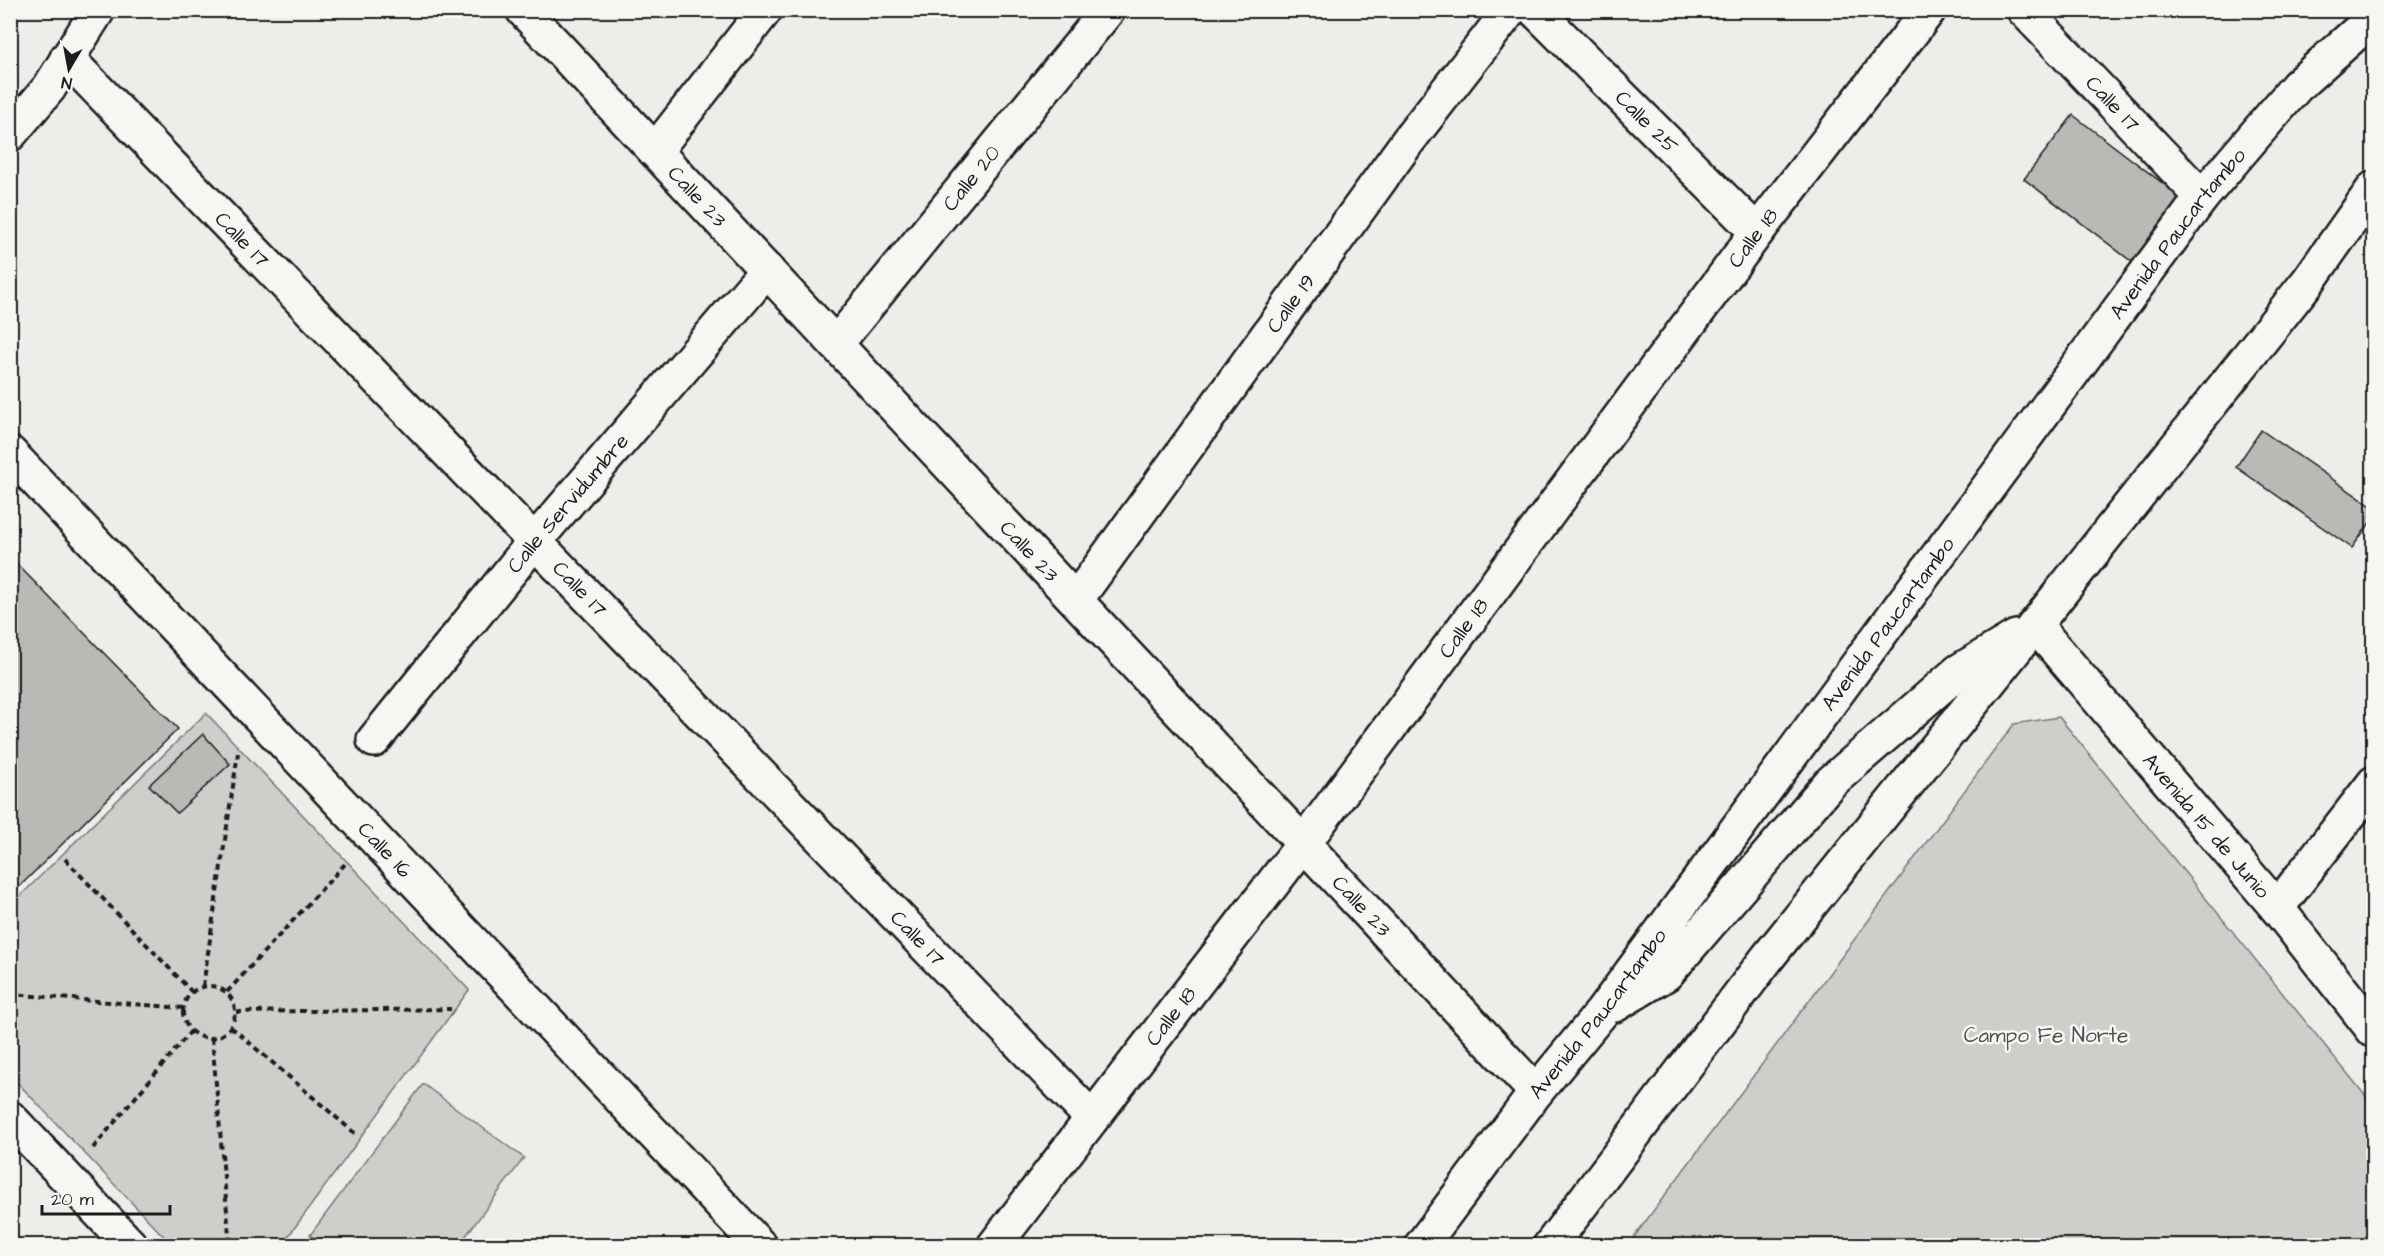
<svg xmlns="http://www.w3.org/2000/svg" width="2384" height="1256" font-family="'Architects Daughter',sans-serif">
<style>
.green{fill:#cececb;stroke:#757574;stroke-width:1.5}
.building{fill:#b9b9b6;stroke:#1c1c1c;stroke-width:1.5}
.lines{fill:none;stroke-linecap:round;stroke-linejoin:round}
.street-casing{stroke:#1c1c1c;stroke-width:38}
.secondary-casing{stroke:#1c1c1c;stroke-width:38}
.path{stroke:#1c1c1c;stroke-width:4;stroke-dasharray:6 4.5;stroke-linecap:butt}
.street{stroke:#f6f6f2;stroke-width:33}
.secondary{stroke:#f6f6f2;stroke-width:33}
.labels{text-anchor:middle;stroke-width:5;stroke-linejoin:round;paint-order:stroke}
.street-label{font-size:21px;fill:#1c1c1c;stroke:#f6f6f2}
.park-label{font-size:21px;fill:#515151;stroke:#f6f6f2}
</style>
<rect width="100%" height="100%" fill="#edede9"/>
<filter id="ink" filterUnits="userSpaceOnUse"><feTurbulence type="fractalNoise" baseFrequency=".0167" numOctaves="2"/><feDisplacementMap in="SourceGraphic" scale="12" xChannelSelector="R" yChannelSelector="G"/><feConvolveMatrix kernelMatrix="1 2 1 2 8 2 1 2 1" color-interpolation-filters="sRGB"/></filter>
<g filter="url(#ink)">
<path class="green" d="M206,713L469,990L282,1245H172L11,1076V905Z
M2059,717L2373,1105V1245H1628L2014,724Z
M423,1084L524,1158L459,1245H324L310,1235Z"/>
<path class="building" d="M2073,115L2186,201L2136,265L2024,179Z
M2261,430L2374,508V517L2352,548L2236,467Z
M10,557L178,729L10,896Z
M203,734L230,764L177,813L149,785Z"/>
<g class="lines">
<defs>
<g id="street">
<path id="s1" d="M523,10L1536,1092"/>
<path id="s2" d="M1535,10L1757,232"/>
<path id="s3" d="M2024,10L2202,197"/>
<path id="s4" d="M67,58L1092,1118"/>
<path d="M655,151L765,10"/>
<path id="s5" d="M836,344L1108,10"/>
<path id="s6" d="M10,453L760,1246"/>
<path id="s7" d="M1076,600L1408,141L1510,10"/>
<path id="s8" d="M374,740L534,542L767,270"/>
<path d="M2277,908L2374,783"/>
<path d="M10,1118L131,1246"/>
<path id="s9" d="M994,1246L1304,843L1757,232L1929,10"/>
</g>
<g id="secondary">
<path d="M10,134L49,88L98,10"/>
<path id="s10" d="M2035,625L2277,908L2374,1031"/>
<path d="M1615,1005L1666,974L1830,783L1959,671L2016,637"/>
<path id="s11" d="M1421,1246L1536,1092L1602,1012L2202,197L2297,86L2374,17"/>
<path d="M1550,1246L1768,957L2035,625L2309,280L2374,188"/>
</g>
</defs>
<use href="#street" class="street-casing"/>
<use href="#secondary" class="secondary-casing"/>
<path class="path" d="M65,859L192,992
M183 1012a26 26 0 1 1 52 0a26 26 0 1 1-52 0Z
M203,986L238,753
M227,992L345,864
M10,994L183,1008
M236,1012L451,1009
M231,1027L358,1136
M212,1038L230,1246
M93,1148L191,1031"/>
<use href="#street" class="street"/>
<use href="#secondary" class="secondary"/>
</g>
</g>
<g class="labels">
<g class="street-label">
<text dy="7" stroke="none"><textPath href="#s3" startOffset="129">Calle 17</textPath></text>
<text dy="7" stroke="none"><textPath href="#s2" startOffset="158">Calle 25</textPath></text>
<text dy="7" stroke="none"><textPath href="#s5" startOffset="214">Calle 20</textPath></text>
<text dy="7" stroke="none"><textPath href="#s1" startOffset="255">Calle 23</textPath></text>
<text dy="7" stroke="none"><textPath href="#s11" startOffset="1264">Avenida Paucartambo</textPath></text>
<text dy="7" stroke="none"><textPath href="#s4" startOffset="252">Calle 17</textPath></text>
<text dy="7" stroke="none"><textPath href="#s9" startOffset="1262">Calle 18</textPath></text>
<text dy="7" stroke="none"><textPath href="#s7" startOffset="366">Calle 19</textPath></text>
<text dy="7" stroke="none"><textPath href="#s8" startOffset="306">Calle Servidumbre</textPath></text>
<text dy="7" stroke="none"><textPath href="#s1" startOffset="741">Calle 23</textPath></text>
<text dy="7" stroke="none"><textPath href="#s4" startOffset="738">Calle 17</textPath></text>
<text dy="7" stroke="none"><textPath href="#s11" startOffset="778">Avenida Paucartambo</textPath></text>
<text dy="7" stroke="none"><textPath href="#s9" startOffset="776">Calle 18</textPath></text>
<text dy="7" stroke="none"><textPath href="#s10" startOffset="264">Avenida 15 de Junio</textPath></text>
<text dy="7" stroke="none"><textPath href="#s6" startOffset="546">Calle 16</textPath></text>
<text dy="7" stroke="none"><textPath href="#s1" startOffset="1227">Calle 23</textPath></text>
<text dy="7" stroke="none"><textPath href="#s4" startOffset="1224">Calle 17</textPath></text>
<text dy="7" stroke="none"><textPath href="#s11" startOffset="292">Avenida Paucartambo</textPath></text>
<text dy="7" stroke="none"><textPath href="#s9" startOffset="290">Calle 18</textPath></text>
</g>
<g class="park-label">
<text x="2046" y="1042">Campo Fe Norte</text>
</g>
</g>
<rect width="2384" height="1256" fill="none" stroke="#f6f6f2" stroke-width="36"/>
<rect x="18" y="18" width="2348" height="1220" fill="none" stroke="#1c1c1c" stroke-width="2" filter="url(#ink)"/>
<g transform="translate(69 69) rotate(190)" stroke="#f6f6f2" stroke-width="4.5" paint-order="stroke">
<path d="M0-4.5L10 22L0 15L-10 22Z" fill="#1c1c1c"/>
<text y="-9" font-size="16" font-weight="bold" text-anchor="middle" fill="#1c1c1c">N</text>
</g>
<path d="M42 1205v9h128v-9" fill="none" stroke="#1c1c1c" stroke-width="3"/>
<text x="51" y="1205" font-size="18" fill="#1c1c1c" stroke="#f6f6f2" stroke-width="4.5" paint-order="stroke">20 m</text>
</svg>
